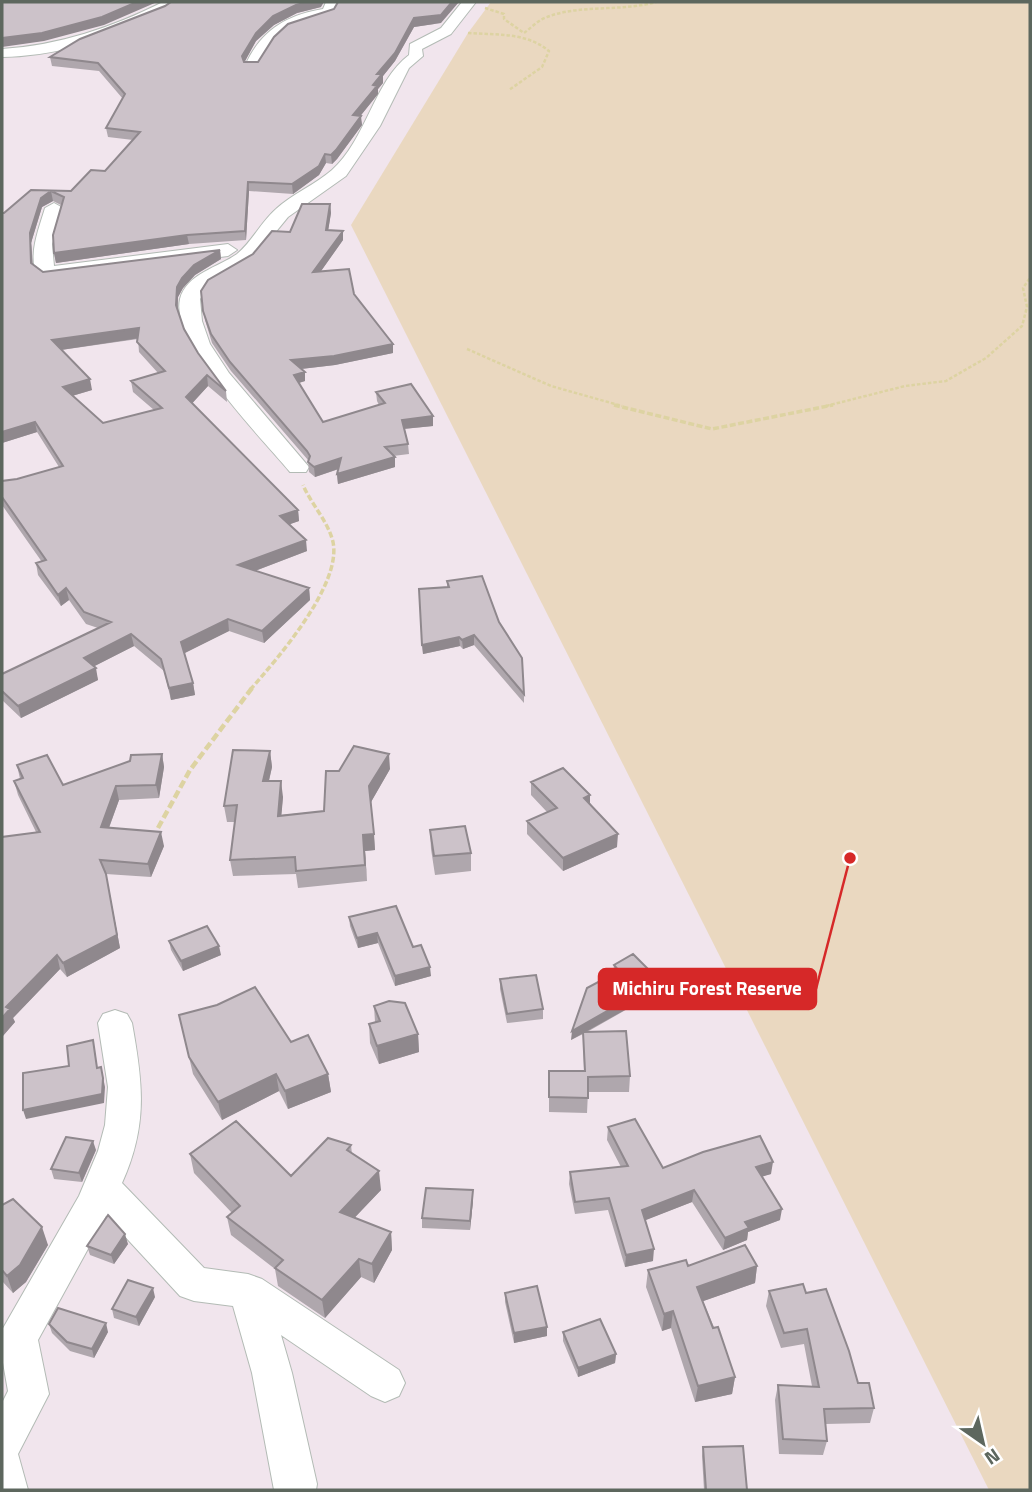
<svg xmlns="http://www.w3.org/2000/svg" width="1032" height="1492" font-family="'Titillium Web',sans-serif">
<style>
.green{fill:#ead8c0}
.lines{fill:none;stroke-linecap:round;stroke-linejoin:round}
.minor-casing{stroke:#b3bbb5;stroke-width:2}
.path-far2{stroke:#ddd3a2;stroke-width:2.5;stroke-dasharray:3.5 2;stroke-linecap:butt}
.path-far1{stroke:#ddd3a2;stroke-width:3.5;stroke-dasharray:6 2.5;stroke-linecap:butt}
.path{stroke:#ddd3a2;stroke-width:4.5;stroke-dasharray:8 3.5;stroke-linecap:butt}
.minor{fill:#fff;fill-rule:evenodd}
.wall{fill:#afa7ad;fill-rule:evenodd}
.shaded-wall{fill:#8f888d}
.building{fill:#ccc2c9;stroke:#8f888d;stroke-width:2;fill-rule:evenodd}
.leader{fill:none;stroke:#d62828;stroke-width:2.5}
.callout-dot{fill:#d62828;stroke:#fff;stroke-width:2.5}
.callout{fill:#d62828;stroke:#d62828;stroke-width:2.5}
.callout-label{font-size:19px;text-anchor:middle;font-weight:bold;fill:#fff}
</style>
<rect width="100%" height="100%" fill="#f1e5ed"/>
<path class="green" d="M491,2H1030V1490H989L351,225L468,33Z"/>
<g class="lines">
<defs>
<path id="minor" d="M163,2H180C172,10 158,15 147,20C101,42 53,56 2,57V49C60,45 111,28 163,2Z
M326,2H340L334,15C285,27 283,26 257,69H247L245,66C260,31 286,15 323,9Z
M462,2H476L451,34L422,49L423,56L409,68L380,126L346,176L288,217L252,261L207,287L200,299L202,321L210,344L229,373L309,467L306,472H290C261,437 170,346 180,299C186,274 219,267 237,254C252,242 261,222 276,209C292,194 315,185 332,170C366,140 374,81 409,55L410,44L441,28Z
M54,203L63,208L52,244L54,266L228,244L237,250L228,256L45,279L38,277C27,256 39,229 45,208Z
M115,1010L127,1014L132,1023C143,1084 148,1125 122,1183L204,1268L248,1274L262,1279L399,1370L405,1383L399,1396L385,1402L371,1396L281,1335L292,1373L317,1484L316,1490H274L252,1373L233,1306L194,1301L180,1296L106,1216L38,1340L49,1394L18,1454L28,1490H2V1403L8,1391L2,1357V1330L79,1196L98,1151L105,1125L108,1087L98,1023L103,1014Z"/>
</defs>
<use href="#minor" class="minor-casing"/>
<path class="path-far2" d="M485,8L504,14V19L524,33C531,28 538,20 547,17C581,4 621,12 656,2
M468,33C496,35 526,32 549,51L542,67L509,90
M467,349L551,386L622,406
M826,406L905,386L946,381L986,358L1022,326L1027,307L1023,288L1030,278"/>
<path class="path-far1" d="M614,405L712,429L833,405
M250,690C277,659 342,585 333,542C328,521 311,504 303,485"/>
<path class="path" d="M158,828L190,770L252,688"/>
<use href="#minor" class="minor"/>
</g>
<path class="wall" d="M165,6L321,7L297,13L274,25L256,41L244,62H258L274,37L441,23L414,27L395,61L383,76V83L378,89V94L360,116L362,125L337,159L332,164L326,163L319,175L293,194L249,191L246,240L189,244L56,263L54,253L61,205L53,201L42,207L31,243L33,264L43,272L220,250L221,259L195,275L183,288L178,297V310L184,329L198,353L226,391L227,402L208,386L192,403L298,510L299,521L290,524L307,551L255,571L309,588L310,600L264,643L229,631L184,653L193,683L195,695L171,700L164,671L134,646L94,666L98,680L21,718L2,700V674L98,628L86,624L69,600L61,606L38,575L36,563L42,562L2,505V507V481L17,479L59,467L37,432L2,443L4,213L31,190L71,191L105,171L133,140L108,137L106,128L123,99L99,71L52,66L50,57ZM138,339L139,352L158,373L131,381L133,392L154,410L103,423L72,396L92,390L61,350Z
M330,204L331,213L328,230L343,231V240L321,271L354,294L393,344V353L335,365L301,369L305,381L299,383L323,422L379,405L377,401L376,392L433,416V426L404,429L408,444L409,454L393,456L395,467L338,484L337,474L339,469L315,477L309,472L308,460L231,371L212,343L205,320L201,291Z
M447,581L524,694V703L474,645L463,649L460,646L423,654L419,589L447,587Z
M270,751L272,767L269,781L283,797L281,815L324,811L390,769L371,802L375,850L365,851L367,881L298,888L296,874L233,876L230,860L235,822H227L224,806Z
M162,754L164,767L159,798L119,800L109,828L164,846L151,877L106,874L120,948L67,977L60,969L13,1018L15,1022L2,1037L36,832L18,795L14,781L20,779L17,765L63,785Z
M531,782L590,795V803L617,847L563,871L527,834V821L547,812L531,795Z
M430,830L471,853V871L435,875L431,849Z
M349,917L413,947L431,976L395,986L378,943L358,948L350,926Z
M169,941L221,955L183,971L171,950Z
M614,965L659,991L587,1032L630,1076L629,1092H588L587,1113L549,1112V1071H584L583,1034L571,1040L613,974Z
M500,979L543,1009V1019L507,1023L500,989Z
M374,1006L418,1034L419,1052L379,1064L370,1043L369,1024L375,1022Z
M179,1015L291,1042L328,1074L331,1092L288,1109L279,1091L222,1120L193,1074Z
M608,1127L663,1168L771,1174L762,1176L780,1220L748,1232L747,1240L723,1250L692,1202L645,1220L653,1261L625,1267L608,1210L575,1214L569,1184L570,1172L621,1167L607,1140Z
M351,1145L352,1154L381,1190L354,1218L391,1232L392,1250L374,1283L361,1277L325,1318L278,1286L275,1269L231,1235L227,1217L232,1213L194,1173L190,1154L291,1176Z
M96,1150L82,1182L54,1179L51,1169Z
M473,1200L470,1230L422,1228V1218Z
M2,1205L48,1245L26,1282L13,1293L2,1281Z
M128,1244L114,1264L90,1255L87,1246Z
M688,1266H757L755,1283L703,1301L735,1377L732,1394L695,1402L671,1328L662,1331L646,1287L648,1270Z
M769,1291L806,1293L858,1383L874,1408L870,1423L825,1424L827,1441L823,1455L779,1454L775,1400L778,1385L812,1386L804,1344L781,1348L766,1306Z
M505,1293L547,1327V1336L514,1343L505,1302Z
M155,1297L139,1326L114,1318L112,1309Z
M49,1324L108,1332L94,1358L70,1351L52,1333Z
M563,1332L616,1354L615,1363L578,1377L563,1341Z
M703,1447L747,1490H704L702,1456Z"/>
<path class="shaded-wall" d="M137,2H157L104,25L44,41L2,47V38Z
M308,2H324L321,7L297,13L274,25L256,41L243,65L242,56L256,33L273,16L296,5Z
M452,2H459L441,23L414,27L395,61L383,76V83L378,89V94L354,124L353,115L373,85L377,74L414,18Z
M361,116L362,125L337,159L332,164L331,155Z
M325,154L326,163L319,175L293,194L292,184Z
M248,182L249,191L246,240L245,231Z
M51,191L53,201L42,207L31,243L33,273L31,263L30,233L41,198Z
M330,204L331,213L327,238L326,230Z
M343,231V240L314,281L313,272Z
M187,235L189,244L56,263L54,253Z
M220,250L221,259L195,275L183,288L178,297L177,315L176,305L177,287L182,278L194,265Z
M139,328L140,338L54,351L52,340Z
M393,344V353L335,365L292,370L291,360Z
M305,372V381L295,384L294,375Z
M207,375L208,386L188,408L186,397Z
M90,379L92,390L65,398L63,387Z
M433,416V426L402,429V420Z
M35,422L37,432L2,443V432Z
M395,457V467L338,484L337,474Z
M341,458V468L315,477L314,467Z
M298,510L299,521L282,527L280,516Z
M306,540L307,551L239,577L238,565Z
M66,588L69,600L61,606L58,595Z
M309,588L310,600L264,643L262,631Z
M228,619L229,631L183,654L181,642Z
M131,634L134,646L87,670L84,658Z
M474,635V645L463,649L462,640Z
M459,637L460,646L423,654L422,645Z
M96,668L98,680L21,718L18,706Z
M193,683L195,695L171,700L169,688Z
M270,751L272,767L265,797L263,781Z
M162,754L164,767L159,798L156,785Z
M389,754L390,769L371,802L369,786Z
M281,781L283,797L280,832L278,816Z
M116,786L119,800L104,841L101,827Z
M590,795V808L584,798Z
M161,832L164,846L151,877L148,864Z
M374,834L375,850L365,851L367,881L363,835Z
M618,834L617,847L563,871V858Z
M106,874L120,948L67,977L63,963Z
M377,933L378,943L358,948L357,938Z
M219,946L221,955L183,971L181,961Z
M57,955L60,969L13,1018L15,1022L2,1037V1018L6,1007Z
M430,967L431,976L395,986V976Z
M660,981L659,991L571,1040L572,1031Z
M418,1034L419,1052L379,1064L377,1046Z
M101,1067L105,1087L104,1103L26,1119L23,1110Z
M276,1074L279,1091L222,1120L218,1102Z
M328,1074L331,1092L288,1109L285,1091Z
M93,1141L96,1150L82,1182L79,1173Z
M773,1162L771,1174L754,1179L756,1167Z
M379,1171L381,1190L342,1231L340,1212Z
M473,1190V1200L470,1230V1221Z
M694,1190L692,1202L641,1222L642,1210Z
M782,1209L780,1220L748,1232L747,1240L723,1250L725,1238L745,1222Z
M42,1227L48,1245L26,1282L13,1293L7,1276Z
M391,1232L392,1250L374,1283L372,1264Z
M125,1234L128,1244L114,1264L111,1255Z
M654,1249L653,1261L625,1267L626,1255Z
M359,1259L361,1277L325,1318L322,1300Z
M757,1266L755,1283L695,1304L697,1287Z
M153,1288L155,1297L139,1326L136,1317Z
M673,1311L671,1328L662,1331L664,1314Z
M106,1323L108,1332L94,1358L92,1349Z
M547,1327V1336L514,1343V1333Z
M616,1354L615,1363L578,1377V1368Z
M735,1377L732,1394L695,1402L698,1386Z"/>
<path class="building" d="M2,2H137L102,17L42,33L2,38Z
M171,2H308L296,5L273,16L256,33L242,56L244,62H258L274,37L288,24L334,9L338,2H452L441,15L414,18L395,53L377,74H382L373,85L377,86L353,115L361,116L336,150L331,155L325,154L319,166L292,184L248,182L245,231L187,235L54,253L53,235L64,197L51,191L41,198L30,233L31,263L43,272L220,250L194,265L182,278L177,287L176,305L184,329L198,353L226,391L207,375L186,397L298,510L280,516L306,540L238,565L309,588L262,631L228,619L181,642L193,683L169,688L161,659L131,634L84,658L96,668L18,706L2,691V674L111,622L84,612L66,588L58,595L36,563L46,560L2,497V481L17,479L63,466L35,422L2,432V213H4L31,190L71,191L91,170L105,171L140,132L106,128L125,94L98,63L50,57L80,39L165,6ZM139,328L137,342L165,371L131,381L162,408L103,423L63,387L90,379L52,340Z
M302,204H330L326,230L343,231L313,272L349,269L354,294L393,344L334,356L291,360L305,372L294,375L323,422L385,403L376,392L411,384L433,416L402,420L408,444L385,447L395,457L337,474L341,458L314,467L308,462L310,456L307,451L230,362L211,334L203,311L201,291L208,280L253,254L272,231L290,232Z
M482,576L499,622L522,658L524,694L474,635L462,640L459,637L422,645L419,589L449,587L447,581Z
M354,746L389,754L369,786L374,834L363,835L365,865L296,871L295,857L230,860L237,805L224,806L233,750L270,751L263,781H281L278,816L324,811L326,771H339Z
M162,754L156,785L116,786L101,827L161,832L148,864L100,860L106,874L117,935L63,963L57,955L6,1007L10,1009L2,1018V837L40,832L14,781L23,778L17,765L47,755L63,785L130,761L131,755Z
M563,768L590,795L584,798L618,834L563,858L527,821L557,808L531,782Z
M465,826L471,853L434,856L430,830Z
M396,906L413,947L421,945L430,967L395,976L377,933L357,938L349,917Z
M207,926L219,946L181,961L169,941Z
M633,954L660,981L572,1031L587,988L619,971L614,965Z
M536,975L543,1009L507,1014L500,979Z
M255,987L291,1042L308,1035L328,1074L285,1091L276,1074L218,1102L189,1057L179,1015L217,1005Z
M389,1001L405,1003L418,1034L377,1046L369,1024L380,1021L374,1006Z
M626,1031L630,1076L588,1077V1098L549,1097V1071H585L583,1032Z
M93,1040L97,1068L101,1067L103,1078L102,1094L23,1110V1073L69,1066L67,1046Z
M635,1119L663,1168L703,1152L760,1136L773,1162L756,1167L782,1209L745,1222L749,1228L725,1238L694,1190L642,1210L654,1249L626,1255L609,1198L575,1202L570,1172L628,1166L608,1127Z
M236,1121L291,1176L328,1138L351,1145L347,1150L379,1171L340,1212L391,1232L372,1264L359,1259L322,1300L275,1268L283,1260L227,1217L240,1206L190,1154Z
M66,1137L93,1141L79,1173L51,1169Z
M426,1188L473,1190L470,1221L422,1218Z
M13,1199L42,1227L20,1265L7,1276L2,1270V1205Z
M108,1215L125,1234L111,1255L87,1246Z
M745,1245L757,1266L697,1287L713,1328L718,1327L735,1377L698,1386L673,1311L664,1314L648,1270L686,1260L688,1266Z
M128,1280L153,1288L136,1317L112,1309Z
M803,1284L806,1293L826,1289L849,1351L858,1383H869L874,1408L824,1409L827,1441L783,1439L778,1385L819,1387L807,1329L784,1333L769,1291Z
M537,1286L547,1327L514,1333L505,1293Z
M58,1308L106,1323L92,1349L67,1342L49,1324Z
M600,1319L616,1354L578,1368L563,1332Z
M743,1446L747,1490H706L703,1447Z"/>
<path class="leader" d="M850 858L816 989"/>
<circle class="callout-dot" cx="850" cy="858" r="7"/>
<rect class="callout" x="599" y="969" width="217" height="40" rx="7"/>
<g class="callout-label">
<text x="707" y="995">Michiru Forest Reserve</text>
</g>
<rect width="1032" height="1492" fill="none" stroke="#5d675e" stroke-width="7"/>
<g transform="translate(983 1443) rotate(146)" stroke="#ffffff" stroke-width="5" paint-order="stroke">
<path d="M0-5L12 26L0 18L-12 26Z" fill="#5d675e"/>
<text y="-10" font-size="19" font-weight="bold" text-anchor="middle" fill="#5d675e">N</text>
</g>
</svg>
